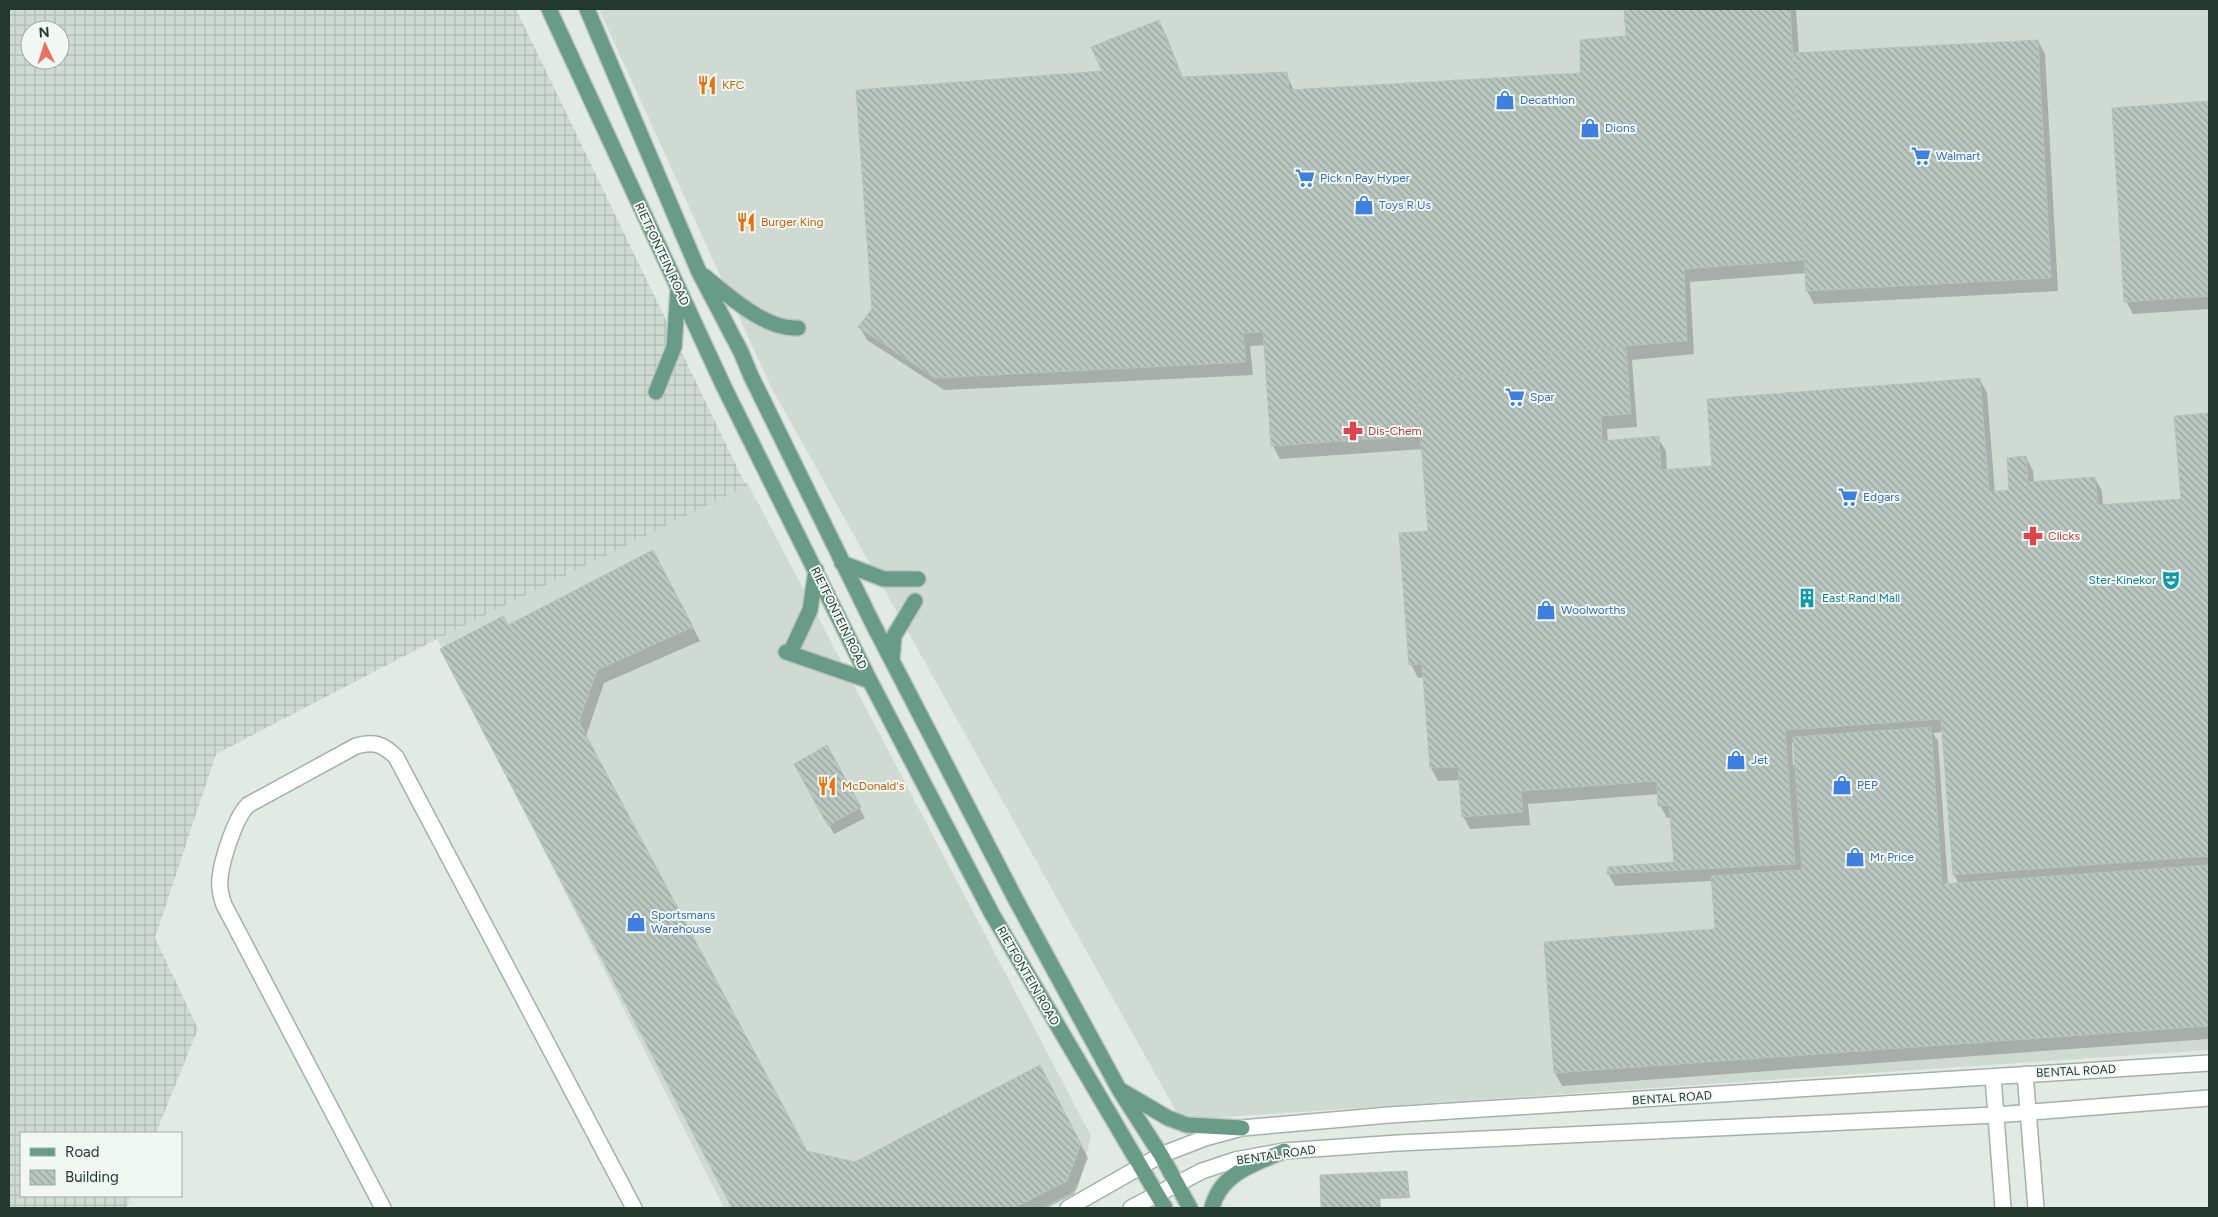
<svg xmlns="http://www.w3.org/2000/svg" width="2218" height="1217" font-family="Figtree,sans-serif">
<style>
.built{fill:#cfdad3}
.industrial{fill:url(#industrial-grid);fill-rule:evenodd}
.shadow{fill:#0003;fill-rule:evenodd}
.building{fill:url(#building-back-hatch);stroke:#b4c3bb}
.lines{fill:none;stroke-linecap:round;stroke-linejoin:round}
.minor-casing{stroke:#a4b1ab;stroke-width:18}
.primary-casing{stroke:#bdc4c1;stroke-width:18}
.minor{stroke:#fff;stroke-width:15}
.primary{stroke:#699c88;stroke-width:15}
.labels{text-anchor:middle;stroke-width:4;stroke-linejoin:round;paint-order:stroke}
.food-label{font-size:12px;fill:#c56008;stroke:#f1f7f3;text-anchor:start}
.shop-label{font-size:12px;fill:#366cbe;stroke:#f1f7f3;text-anchor:start}
.street-label{font-size:12px;fill:#233930;stroke:#f1f7f3}
.health-label{font-size:12px;fill:#be3a42;stroke:#f1f7f3;text-anchor:start}
.culture-label{font-size:12px;fill:#0d838f;stroke:#f1f7f3;text-anchor:end}
</style>
<defs>
<pattern id="industrial-grid" width="8" height="8" patternUnits="userSpaceOnUse" patternTransform="scale(1.25)"><rect width="8" height="8" fill="#cfdad3"/><path d="M0 4h8M4 0v8" fill="none" stroke="#b1bcb5"/></pattern>
<pattern id="building-back-hatch" width="6" height="6" patternUnits="userSpaceOnUse" patternTransform="scale(1.25)"><rect width="6" height="6" fill="#b9c7c0"/><path d="M-1 5l2 2M0 0l6 6M5-1l2 2" fill="none" stroke="#96a39c"/></pattern>
</defs>
<rect width="100%" height="100%" fill="#e1eae5"/>
<path class="built" d="M599,9H2209V1050L1181,1120L770,385Z
M747,482L1091,1136L1078,1189L1041,1208H724L437,639Z"/>
<path class="industrial" d="M9,9H516L746,486L437,639L216,754L155,938L198,1029L156,1133H21V1196H131L126,1208H9ZM30,30H60V60H30Z"/>
<path class="shadow" d="M1625,9H1796L1799,54L2038,41L2045,54L2058,291L1814,304L1807,291L1806,273L1690,282L1694,354L1632,360L1637,427L1607,429L1608,442L1658,438L1666,451L1667,471L1714,467L1980,380L1987,393L1995,493L2011,491L2026,457L2033,471L2034,483L2095,478L2102,491L2103,506L2182,500L2176,417L2209,415V1039L1562,1086L1555,1073L1716,931L1712,881L1615,886L1608,873L1675,864L1672,818H1667L1660,805L1659,794L1528,804L1530,825L1470,829L1463,816L1460,780L1438,781L1431,768L1424,677L1418,678L1411,664L1429,532L1423,449L1280,459L1273,446L1266,345L1250,346L1253,375L944,390L867,340L860,327L1104,72L1159,22L1166,35L1183,78L1286,73L1294,91L1582,74L1627,37ZM1943,732L1954,875L1959,884L1948,885L1938,741L1933,733ZM1792,743H1794L1796,765H1793Z
M2209,103V309L2133,314L2126,301L2113,109Z
M660,564L700,641L604,683L586,736L807,1152L855,1164L1047,1080L1088,1158L1074,1194L1047,1208H734L441,649L507,627Z
M826,747L865,818L834,834L795,764Z
M1407,1172L1410,1198L1380,1199L1381,1208H1323L1321,1177Z"/>
<path class="building" d="M1624,9H1790L1804,260L1684,269L1687,341L1550,352L1551,369L1416,380L1421,436L1271,446L1263,332L1243,333L1246,362L935,378L858,327L872,309L856,90L1102,71L1091,47L1159,20L1182,77L1287,72L1289,90L1580,73V40L1626,36Z
M2038,40L2051,278L1806,291L1793,53Z
M2209,101V296L2124,302L2112,108Z
M1626,347L1631,414L1601,416L1602,441L1659,436L1661,470L1712,466L1707,399L1980,378L1989,492L2009,490L2007,458L2026,456L2028,482L2095,477L2098,505L2181,499L2174,416L2209,413V856L1953,875L1941,719L1785,730L1795,864L1607,874L1608,867L1674,862L1669,805L1658,806L1657,781L1521,791L1523,812L1462,817L1458,767L1430,768L1422,664L1409,665L1399,533L1428,531L1416,380L1551,369L1550,352Z
M653,550L693,627L597,670L579,722L807,1151L855,1162L1040,1065L1081,1144L1067,1181L1014,1208H732L440,649L503,616L508,625Z
M1931,727L1942,884L2209,865V1026L1554,1073L1544,942L1715,929L1711,876L1802,870L1793,737Z
M827,745L861,807L828,826L794,764Z
M1407,1171L1409,1195L1380,1197V1208H1321L1320,1175Z"/>
<g class="lines">
<defs>
<path id="minor" d="M2025,1074L2036,1208
M1993,1077L2003,1208
M383,1208L224,905C221,897 219,888 220,878C222,859 235,818 248,805L356,746C374,741 383,744 396,757L634,1208
M1068,1208L1161,1155L1205,1138L1242,1128L1389,1115L2209,1063
M1131,1208L1202,1171L1235,1160L1284,1151L1398,1143L1995,1115L2209,1098"/>
<path id="primary" d="M549,9L724,387L870,681L992,914L1165,1208
M587,9L699,272L741,352L751,376L874,626L1016,900L1120,1091L1161,1155L1190,1208
M704,276C728,295 765,330 798,328
M656,392L674,347L678,290
M842,563L884,579H918
M792,649L810,610L816,570
M786,652L870,681
M892,660L894,636L915,601
M1122,1091L1168,1118L1187,1125L1242,1128
M1212,1208C1220,1173 1255,1164 1284,1151"/>
</defs>
<use href="#minor" class="minor-casing"/>
<use href="#primary" class="primary-casing"/>
<use href="#minor" class="minor"/>
<use href="#primary" class="primary"/>
</g>
<defs>
<symbol id="restaurant-bare" viewBox="-9 -9 18 18"><path d="M-5-6h1v4h1v-4h1v4h1v-4h1v5L-1.5 .5V6h-2V.5L-5-1ZM5-6V6H3V1.5H1.5Q1.5-4 5-6Z" fill="#e8710a" stroke="#f1f7f3" stroke-width="2.5" paint-order="stroke"/></symbol>
<symbol id="shop-bare" viewBox="-9 -9 18 18"><path d="M-5-2.5h2.3a2.7 3.5 0 0 1 5.4 0H5L5.5 6h-11ZM-1.5-2.5h3a1.5 2.3 0 0 0-3 0Z" fill="#3f7fe0" stroke="#f1f7f3" stroke-width="2.5" paint-order="stroke"/></symbol>
<symbol id="supermarket-bare" viewBox="-9 -9 18 18"><path d="M-6-5.5h2.5l.6 2H6L4.5 2H-2.5L-4.4-4H-6ZM-1.5 3.2a1.3 1.3 0 1 0 .1 0ZM3 3.2a1.3 1.3 0 1 0 .1 0Z" fill="#3f7fe0" stroke="#f1f7f3" stroke-width="2.5" paint-order="stroke"/></symbol>
<symbol id="pharmacy-bare" viewBox="-9 -9 18 18"><path d="M-2-6h4v4h4v4h-4v4h-4v-4h-4v-4h4Z" fill="#e0444e" stroke="#f1f7f3" stroke-width="2.5" paint-order="stroke"/></symbol>
<symbol id="theatre-bare" viewBox="-9 -9 18 18"><path d="M-5-5.5Q0-4 5-5.5V0Q5 5 0 6Q-5 5-5 0ZM-3.3-2.5H-1v1.5H-3.3ZM1-2.5H3.3v1.5H1ZM-2.8 1Q0 5.5 2.8 1Z" fill="#0f9aa8" stroke="#f1f7f3" stroke-width="2.5" paint-order="stroke"/></symbol>
<symbol id="building-bare" viewBox="-9 -9 18 18"><path d="M-4-6H4V6H1V3H-1V6H-4ZM-2.5-4.3h1.7v1.8h-1.7ZM.8-4.3h1.7v1.8H.8ZM-2.5-1h1.7V.8h-1.7ZM.8-1h1.7V.8H.8Z" fill="#0f9aa8" stroke="#f1f7f3" stroke-width="2.5" paint-order="stroke"/></symbol>
</defs>
<g fill-rule="evenodd">
<use href="#restaurant-bare" x="693" y="71" width="28" height="28"/>
<use href="#shop-bare" x="1491" y="86" width="28" height="28"/>
<use href="#shop-bare" x="1576" y="114" width="28" height="28"/>
<use href="#supermarket-bare" x="1907" y="142" width="28" height="28"/>
<use href="#supermarket-bare" x="1291" y="164" width="28" height="28"/>
<use href="#shop-bare" x="1350" y="191" width="28" height="28"/>
<use href="#restaurant-bare" x="732" y="208" width="28" height="28"/>
<use href="#supermarket-bare" x="1501" y="383" width="28" height="28"/>
<use href="#pharmacy-bare" x="1339" y="417" width="28" height="28"/>
<use href="#supermarket-bare" x="1834" y="483" width="28" height="28"/>
<use href="#pharmacy-bare" x="2019" y="522" width="28" height="28"/>
<use href="#theatre-bare" x="2157" y="566" width="28" height="28"/>
<use href="#building-bare" x="1793" y="584" width="28" height="28"/>
<use href="#shop-bare" x="1532" y="596" width="28" height="28"/>
<use href="#shop-bare" x="1722" y="746" width="28" height="28"/>
<use href="#shop-bare" x="1828" y="771" width="28" height="28"/>
<use href="#restaurant-bare" x="813" y="772" width="28" height="28"/>
<use href="#shop-bare" x="1841" y="843" width="28" height="28"/>
<use href="#shop-bare" x="622" y="908" width="28" height="28"/>
</g>
<g class="labels">
<g class="food-label">
<text x="722" y="89">KFC</text>
<text x="761" y="226">Burger King</text>
<text x="842" y="790">McDonald's</text>
</g>
<g class="shop-label">
<text x="1520" y="104">Decathlon</text>
<text x="1605" y="132">Dions</text>
<text x="1936" y="160">Walmart</text>
<text x="1320" y="182">Pick n Pay Hyper</text>
<text x="1379" y="209">Toys R Us</text>
<text x="1530" y="401">Spar</text>
<text x="1863" y="501">Edgars</text>
<text x="1561" y="614">Woolworths</text>
<text x="1751" y="764">Jet</text>
<text x="1857" y="789">PEP</text>
<text x="1870" y="861">Mr Price</text>
<text x="651" y="919">Sportsmans<tspan x="651" dy="14">Warehouse</tspan></text>
</g>
<g class="street-label">
<text transform="translate(662 254) rotate(65)" y="4">RIETFONTEIN ROAD</text>
<text transform="translate(839 618) rotate(64)" y="4">RIETFONTEIN ROAD</text>
<text transform="translate(1028 976) rotate(60)" y="4">RIETFONTEIN ROAD</text>
<text transform="translate(2076 1071) rotate(-3)" y="4">BENTAL ROAD</text>
<text transform="translate(1672 1098) rotate(-4)" y="4">BENTAL ROAD</text>
<text transform="translate(1276 1155) rotate(-8)" y="4">BENTAL ROAD</text>
</g>
<g class="health-label">
<text x="1368" y="435">Dis-Chem</text>
<text x="2048" y="540">Clicks</text>
</g>
<g class="culture-label">
<text x="2156" y="584">Ster-Kinekor</text>
<text x="1822" y="602" text-anchor="start">East Rand Mall</text>
</g>
</g>
<rect width="2218" height="1217" fill="none" stroke="#233930" stroke-width="20"/>
<rect x="20" y="1132" width="162" height="65" fill="#f1f7f3" stroke="#9faba5"/>
<rect x="30" y="1148" width="25" height="8" fill="#699c88" stroke="#9faba5"/>
<text x="65" y="1157" font-size="15" fill="#233930">Road</text>
<rect x="30" y="1170" width="25" height="15" fill="url(#building-back-hatch)" stroke="#9faba5"/>
<text x="65" y="1182" font-size="15" fill="#233930">Building</text>
<g transform="translate(45 45) rotate(356)"><circle r="24" fill="#f1f7f3" stroke="#9faba5"/>
<path d="M0-4L9 19L0 12L-9 19Z" fill="#e57364"/>
<text y="-8" font-size="14" font-weight="bold" text-anchor="middle" fill="#233930">N</text>
</g>
</svg>
